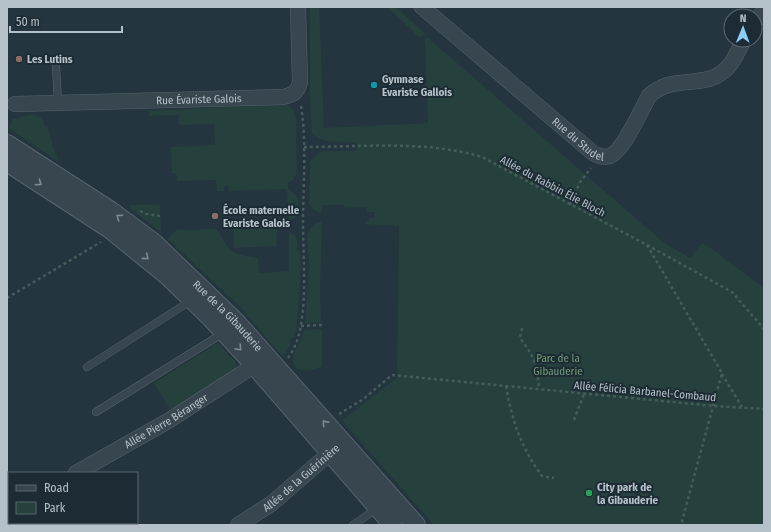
<svg xmlns="http://www.w3.org/2000/svg" width="771" height="532" font-family="'Fira Sans Condensed',sans-serif">
<style>
.green{fill:#26403d}
.lines{fill:none;stroke-linecap:round;stroke-linejoin:round}
.service-casing{stroke:#56646c;stroke-width:8}
.minor-casing{stroke:#56646c;stroke-width:16}
.tertiary-casing{stroke:#56646c;stroke-width:20}
.path{stroke:#455c5a;stroke-width:2.5;stroke-dasharray:3 3;stroke-linecap:butt}
.service{stroke:#38464f;stroke-width:7}
.minor{stroke:#38464f;stroke-width:15}
.tertiary{stroke:#38464f;stroke-width:18}
.oneway{stroke:#7d8a92}
.education-dot{fill:#8d6e63;stroke:#1d2b34;stroke-width:1.5}
.culture-dot{fill:#0f9aa8;stroke:#1d2b34;stroke-width:1.5}
.leisure-dot{fill:#2e9e5b;stroke:#1d2b34;stroke-width:1.5}
.labels{text-anchor:middle;stroke-width:4;stroke-linejoin:round;paint-order:stroke}
.poi-label{font-size:11px;font-weight:bold;fill:#b5c1c9;stroke:#1d2b34;text-anchor:start}
.street-label{font-size:11px;fill:#b5c1c9;stroke:#1d2b34}
.park-label{font-size:11px;fill:#739f74;stroke:#1d2b34}
</style>
<rect width="100%" height="100%" fill="#24353f"/>
<path class="green" d="M310,7H319L324,128L428,123L425,41L427,37L662,241L690,258L702,243L720,254L723,258L759,284L764,289V525H434L351,431L342,420L397,378L399,226L365,224L369,218H375V212H367L366,207L344,208V205H323L321,213L314,210L309,204L310,162L318,153L324,151H356L357,143C342,141 322,145 312,133L310,101Z
M387,7H395L425,33L420,38Z
M285,104C293,106 295,113 296,121L297,173L293,180L288,183V189C298,195 301,204 297,216L289,222L287,189L229,191L228,186H224V191H217L216,180L177,181L176,173H172L171,147L215,145L214,124L179,125V115L149,116V111Z
M34,114L43,120L44,125L48,128L54,150L59,162L10,129V125L13,119Z
M160,204L161,232L130,208L131,205Z
M276,220L277,246L234,248L233,221Z
M322,221L320,292L321,322L305,323L309,267L307,235L314,224Z
M217,229C230,253 230,254 258,258L259,273L289,271V232C300,236 297,244 297,251H300L301,269L297,327L294,338L292,337L290,342L291,344L285,354H280L240,307L168,239L176,230Z
M322,329V367C312,370 300,373 293,364C291,353 302,341 304,330Z
M218,343L235,361L237,368L171,411L154,383Z"/>
<g class="lines">
<defs>
<path id="service" d="M56,65L58,103
M87,367L192,300
M96,412L225,332
M353,525L369,514L376,506"/>
<g id="minor">
<path id="s1" d="M422,7L593,153C598,156 604,158 610,156C624,150 641,110 649,96C673,72 706,92 728,67C735,60 739,48 744,40"/>
<path d="M755,21L764,11"/>
<path id="s2" d="M15,104L283,97C293,95 298,92 300,82L298,7"/>
<path id="s3" d="M76,473L168,421L255,365"/>
<path id="s4" d="M238,525L271,504L338,446"/>
</g>
<g id="tertiary">
<path id="s5" d="M7,144L111,211L154,243L236,322L416,525"/>
<path d="M7,162L110,229L169,277L209,316L248,358L393,525"/>
</g>
</defs>
<use href="#service" class="service-casing"/>
<use href="#minor" class="minor-casing"/>
<use href="#tertiary" class="tertiary-casing"/>
<path class="path" d="M304,147C361,147 427,140 482,157L647,245L732,292L764,329
M570,205L580,182L591,168
M140,211L146,214L160,216
M647,245L722,373L681,525
M7,298L101,242
M301,326L322,325
M522,328L520,338C535,358 537,364 539,389
M288,358C294,350 298,340 300,330C307,295 303,257 303,221C303,184 307,144 301,106
M722,374L742,407
M506,386C512,420 521,448 542,476L554,478
M339,414L362,400L392,375L714,406L764,409
M574,420L584,394"/>
<use href="#service" class="service"/>
<use href="#minor" class="minor"/>
<use href="#tertiary" class="tertiary"/>
</g>
<defs><path id="oneway-chevron" d="M-2-3.5L2.5 0L-2 3.5" fill="none" stroke-width="1.6" stroke-linecap="round" stroke-linejoin="round"/></defs>
<g class="oneway">
<use href="#oneway-chevron" transform="translate(39 183) rotate(34)"/>
<use href="#oneway-chevron" transform="translate(119 217) rotate(-146)"/>
<use href="#oneway-chevron" transform="translate(146 257) rotate(41)"/>
<use href="#oneway-chevron" transform="translate(239 348) rotate(47)"/>
<use href="#oneway-chevron" transform="translate(325 423) rotate(-131)"/>
</g>
<g class="education-dot">
<circle cx="19" cy="59" r="4"/>
<circle cx="215" cy="216" r="4"/>
</g>
<circle class="culture-dot" cx="374" cy="85" r="4"/>
<circle class="leisure-dot" cx="589" cy="493" r="4"/>
<g class="labels">
<g class="poi-label">
<text x="27" y="63">Les Lutins</text>
<text x="382" y="83">Gymnase<tspan x="382" dy="13">Evariste Gallois</tspan></text>
<text x="223" y="214">École maternelle<tspan x="223" dy="13">Evariste Galois</tspan></text>
<text x="597" y="491">City park de<tspan x="597" dy="13">la Gibauderie</tspan></text>
</g>
<g class="street-label">
<text dy="4" stroke="none"><textPath href="#s2" startOffset="184">Rue Évariste Galois</textPath></text>
<text dy="4" stroke="none"><textPath href="#s1" startOffset="205">Rue du Studel</textPath></text>
<text transform="translate(553 186) rotate(28)" y="4">Allée du Rabbin Élie Bloch</text>
<text dy="4" stroke="none"><textPath href="#s5" startOffset="281">Rue de la Gibauderie</textPath></text>
<text transform="translate(645 391) rotate(5)" y="4">Allée Félicia Barbanel-Combaud</text>
<text dy="4" stroke="none"><textPath href="#s3" startOffset="104">Allée Pierre Béranger</textPath></text>
<text dy="4" stroke="none"><textPath href="#s4" startOffset="79">Allée de la Guérinière</textPath></text>
</g>
<g class="park-label">
<text x="558" y="362">Parc de la<tspan x="558" dy="13">Gibauderie</tspan></text>
</g>
</g>
<rect width="771" height="532" fill="none" stroke="#b5c1c9" stroke-width="16"/>
<rect x="8" y="472" width="130" height="52" fill="#1d2b34" stroke="#5a6770"/>
<rect x="16" y="485" width="20" height="6" fill="#38464f" stroke="#5a6770"/>
<text x="44" y="492" font-size="12" fill="#b5c1c9">Road</text>
<rect x="16" y="502" width="20" height="12" fill="#26403d" stroke="#5a6770"/>
<text x="44" y="512" font-size="12" fill="#b5c1c9">Park</text>
<g transform="translate(743 28) rotate(1)"><circle r="19" fill="#1d2b34" stroke="#5a6770"/>
<path d="M0-3L7 15L0 10L-7 15Z" fill="#8bcbf8"/>
<text y="-6" font-size="11" font-weight="bold" text-anchor="middle" fill="#b5c1c9">N</text>
</g>
<path d="M10 26v6h112v-6" fill="none" stroke="#b5c1c9" stroke-width="2"/>
<text x="16" y="26" font-size="12" fill="#b5c1c9" stroke="#1d2b34" stroke-width="3" paint-order="stroke">50 m</text>
</svg>
